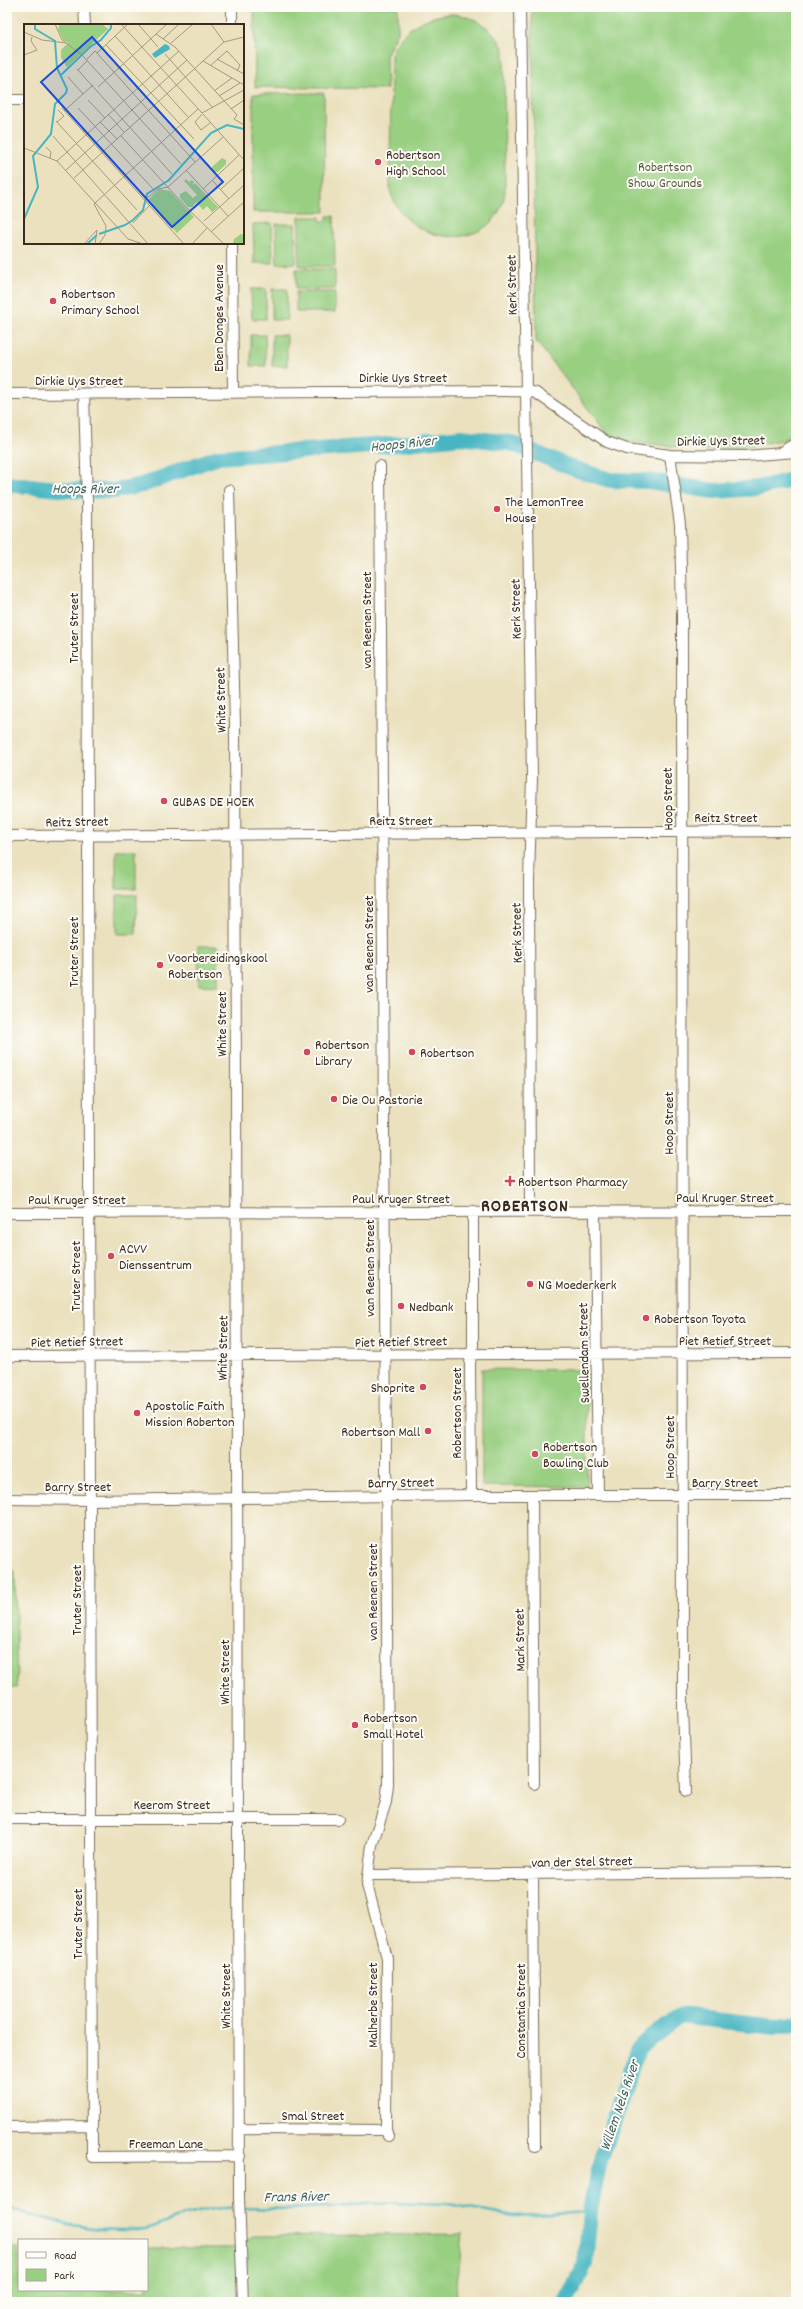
<svg xmlns="http://www.w3.org/2000/svg" width="803" height="2309" font-family="Dekko,sans-serif">
<style>
.green{fill:#99cf81;stroke:#6a7c50}
.lines{fill:none;stroke-linecap:round;stroke-linejoin:round}
.stream{stroke:#47b6c2;stroke-width:2.5}
.river{stroke:#47b6c2;stroke-width:16}
.minor-casing{stroke:#796a56;stroke-width:12}
.minor{stroke:#fff;stroke-width:10}
.poi-dot{fill:#d1495b;stroke:#fdfcf7;stroke-width:1.5}
.labels{text-anchor:middle;stroke-width:4;stroke-linejoin:round;paint-order:stroke}
.poi-label{font-size:14px;fill:#3b2a1e;stroke:#fdfcf7;text-anchor:start}
.park-label{font-size:14px;fill:#575c3c;stroke:#fdfcf7}
.street-label{font-size:14px;fill:#3b2a1e;stroke:#fdfcf7}
.water-label{font-size:15px;font-style:italic;fill:#406260;stroke:#fdfcf7}
.district-label{font-size:18px;font-weight:bold;letter-spacing:1px;fill:#3b2a1e;stroke:#fdfcf7}
.inset-river{fill:none;stroke:#47b6c2;stroke-width:2}
.inset-road{fill:none;stroke:#a5987e;stroke-width:1}
.view{fill:#1d4ed8;fill-opacity:0.15;stroke:#1d4ed8;stroke-width:2}
.inset-edge{fill:none;stroke:#3b2a1e;stroke-width:2}
</style>
<rect width="100%" height="100%" fill="#fdfcf7"/>
<filter id="ink" filterUnits="userSpaceOnUse"><feTurbulence type="fractalNoise" baseFrequency=".025" numOctaves="2"/><feDisplacementMap in="SourceGraphic" scale="8" xChannelSelector="R" yChannelSelector="G"/><feConvolveMatrix kernelMatrix="1 2 1 2 8 2 1 2 1" color-interpolation-filters="sRGB"/></filter>
<filter id="wash" filterUnits="userSpaceOnUse"><feTurbulence type="fractalNoise" baseFrequency=".012" numOctaves="4" result="noise"/><feDisplacementMap in="SourceGraphic" scale="16" xChannelSelector="R" yChannelSelector="G"/><feGaussianBlur stdDeviation="0.9" result="paint"/><feColorMatrix in="noise" values="0 0 0 0 0 0 0 0 0 0 0 0 0 0 0 0 0 1.4 0 .05"/><feComposite in="paint" operator="in"/></filter>
<g filter="url(#wash)">
<rect width="100%" height="100%" fill="#ebe1be"/>
<path class="green" d="M254,7H398V32L386,55L387,89L255,87Z
M532,7H796V434L790,438L723,452L612,440L536,341Z
M451,14C474,15 494,28 504,50L505,191C499,254 406,250 390,190L391,55C401,29 424,16 451,14Z
M324,93L325,212H253V94Z
M327,216H334L335,266H299V217H320V221H327Z
M272,223L273,263H254L253,224Z
M276,224H295L296,263L277,264Z
M296,269H335V289H296Z
M251,289H266V319H252Z
M272,289H287V320H272Z
M296,292H335V312H296Z
M251,335H265L266,366H251Z
M272,335H287V366H272Z
M116,850H136V889H116Z
M117,895H137L136,934H117Z
M198,946H218V986L199,985Z
M482,1369L587,1370V1487L482,1486Z
M7,1571H15L17,1688H7Z
M463,2234L455,2302H7V2248H19V2290H147V2248H235L254,2236Z"/>
<g class="lines">
<path class="stream" d="M7,2208C52,2221 98,2234 145,2229C157,2227 168,2220 180,2217C198,2211 218,2207 237,2208
M242,2208L290,2209L397,2202L448,2204L515,2216L590,2212"/>
<path class="river" d="M7,484L69,490L113,491L142,485L218,457L399,444L461,437L511,443L575,469L610,480L648,481L714,491L758,488L796,479
M565,2302L585,2264L590,2212L598,2168L638,2048L680,2016L775,2027L796,2023"/>
</g>
</g>
<g filter="url(#ink)">
<g class="lines">
<defs>
<path id="minor" d="M84,7L85,25
M520,7L532,777L529,880L530,1211
M232,25V7
M7,100H25
M232,243L233,393
M7,394L526,391L536,393L607,442L627,449L670,455L745,456L796,452
M84,394L87,502L92,2157L240,2156
M781,452L796,443
M670,455L680,524L682,614L683,1707L686,1791
M380,466C382,905 384,1345 388,1785L386,1802L372,1845L367,1885L387,1958L386,2130L388,2136
M229,490L235,724L239,2197L243,2302
M7,836L796,831
M595,1211L598,1495
M7,1213L796,1211
M7,1356L796,1353
M471,1495L470,1363L473,1346V1211
M532,1496L534,1784
M7,1499L90,1500L471,1495H796
M7,1819H338
M368,1875L796,1872
M533,1876L535,2146
M7,2127L91,2126
M240,2129L386,2130"/>
</defs>
<use href="#minor" class="minor-casing"/>
<use href="#minor" class="minor"/>
</g>
</g>
<g class="poi-dot">
<circle cx="378" cy="162" r="4"/>
<circle cx="53" cy="301" r="4"/>
<circle cx="497" cy="509" r="4"/>
<circle cx="164" cy="801" r="4"/>
<circle cx="160" cy="965" r="4"/>
<circle cx="307" cy="1052" r="4"/>
<circle cx="412" cy="1052" r="4"/>
<circle cx="334" cy="1099" r="4"/>
<path d="M508 1175h4v4h4v4h-4v4h-4v-4h-4v-4h4z"/>
<circle cx="111" cy="1256" r="4"/>
<circle cx="530" cy="1284" r="4"/>
<circle cx="401" cy="1306" r="4"/>
<circle cx="646" cy="1318" r="4"/>
<circle cx="423" cy="1387" r="4"/>
<circle cx="137" cy="1413" r="4"/>
<circle cx="428" cy="1431" r="4"/>
<circle cx="535" cy="1454" r="4"/>
<circle cx="355" cy="1725" r="4"/>
</g>
<g class="labels">
<g class="poi-label">
<text x="386" y="159">Robertson<tspan x="386" dy="16">High School</tspan></text>
<text x="61" y="298">Robertson<tspan x="61" dy="16">Primary School</tspan></text>
<text x="505" y="506">The LemonTree<tspan x="505" dy="16">House</tspan></text>
<text x="172" y="806">GUBAS DE HOEK</text>
<text x="168" y="962">Voorbereidingskool<tspan x="168" dy="16">Robertson</tspan></text>
<text x="315" y="1049">Robertson<tspan x="315" dy="16">Library</tspan></text>
<text x="420" y="1057">Robertson</text>
<text x="342" y="1104">Die Ou Pastorie</text>
<text x="518" y="1186">Robertson Pharmacy</text>
<text x="119" y="1253">ACVV<tspan x="119" dy="16">Dienssentrum</tspan></text>
<text x="538" y="1289">NG Moederkerk</text>
<text x="409" y="1311">Nedbank</text>
<text x="654" y="1323">Robertson Toyota</text>
<text x="415" y="1392" text-anchor="end">Shoprite</text>
<text x="145" y="1410">Apostolic Faith<tspan x="145" dy="16">Mission Roberton</tspan></text>
<text x="420" y="1436" text-anchor="end">Robertson Mall</text>
<text x="543" y="1451">Robertson<tspan x="543" dy="16">Bowling Club</tspan></text>
<text x="363" y="1722">Robertson<tspan x="363" dy="16">Small Hotel</tspan></text>
</g>
<g class="park-label">
<text x="665" y="171">Robertson<tspan x="665" dy="16">Show Grounds</tspan></text>
</g>
<g class="street-label">
<text transform="translate(511 285) rotate(-91)" y="5">Kerk Street</text>
<text transform="translate(218 318) rotate(-90)" y="5">Eben Donges Avenue</text>
<text x="403" y="382">Dirkie Uys Street</text>
<text x="79" y="385">Dirkie Uys Street</text>
<text transform="translate(721 440) rotate(-1)" y="5">Dirkie Uys Street</text>
<text transform="translate(515 609) rotate(-91)" y="5">Kerk Street</text>
<text transform="translate(366 620) rotate(-90)" y="5">van Reenen Street</text>
<text transform="translate(73 628) rotate(-90)" y="5">Truter Street</text>
<text transform="translate(220 700) rotate(-91)" y="5">White Street</text>
<text transform="translate(667 799) rotate(-91)" y="5">Hoop Street</text>
<text x="726" y="822">Reitz Street</text>
<text x="401" y="825">Reitz Street</text>
<text transform="translate(77 821) rotate(-1)" y="5">Reitz Street</text>
<text transform="translate(516 933) rotate(-91)" y="5">Kerk Street</text>
<text transform="translate(368 944) rotate(-90)" y="5">van Reenen Street</text>
<text transform="translate(73 952) rotate(-90)" y="5">Truter Street</text>
<text transform="translate(221 1024) rotate(-90)" y="5">White Street</text>
<text transform="translate(668 1123) rotate(-90)" y="5">Hoop Street</text>
<text x="725" y="1202">Paul Kruger Street</text>
<text x="401" y="1203">Paul Kruger Street</text>
<text x="77" y="1204">Paul Kruger Street</text>
<text transform="translate(369 1268) rotate(-90)" y="5">van Reenen Street</text>
<text transform="translate(75 1276) rotate(-90)" y="5">Truter Street</text>
<text x="725" y="1345">Piet Retief Street</text>
<text transform="translate(77 1341) rotate(-1)" y="5">Piet Retief Street</text>
<text transform="translate(401 1341) rotate(-1)" y="5">Piet Retief Street</text>
<text transform="translate(222 1348) rotate(-89)" y="5">White Street</text>
<text transform="translate(583 1353) rotate(-91)" y="5">Swellendam Street</text>
<text transform="translate(456 1413) rotate(-90)" y="5">Robertson Street</text>
<text transform="translate(669 1447) rotate(-90)" y="5">Hoop Street</text>
<text transform="translate(401 1482) rotate(-1)" y="5">Barry Street</text>
<text x="725" y="1487">Barry Street</text>
<text x="78" y="1491">Barry Street</text>
<text transform="translate(372 1592) rotate(-90)" y="5">van Reenen Street</text>
<text transform="translate(76 1600) rotate(-90)" y="5">Truter Street</text>
<text transform="translate(519 1640) rotate(-91)" y="5">Mark Street</text>
<text transform="translate(224 1672) rotate(-90)" y="5">White Street</text>
<text x="172" y="1809">Keerom Street</text>
<text transform="translate(582 1861) rotate(-1)" y="5">van der Stel Street</text>
<text transform="translate(77 1924) rotate(-90)" y="5">Truter Street</text>
<text transform="translate(225 1996) rotate(-90)" y="5">White Street</text>
<text transform="translate(372 2005) rotate(-90)" y="5">Malherbe Street</text>
<text transform="translate(520 2011) rotate(-90)" y="5">Constantia Street</text>
<text x="313" y="2120">Smal Street</text>
<text x="166" y="2148">Freeman Lane</text>
</g>
<g class="water-label">
<text transform="translate(403 443) rotate(-6)" y="5">Hoops River</text>
<text x="85" y="493">Hoops River</text>
<text transform="translate(619 2105) rotate(-71)" y="5">Willem Nels River</text>
<text transform="translate(296 2196) rotate(-1)" y="5">Frans River</text>
</g>
<g class="district-label">
<text x="525" y="1211">ROBERTSON</text>
</g>
</g>
<g transform="translate(24 24)">
<rect width="220" height="220" fill="#ebe1be"/>
<path d="M36,0H78L84,5L43,43L37,34V26L44,19L39,16L34,5ZM198,134L202,136V140L194,148H189L188,143ZM162,155L165,158L168,156L170,158L168,161L171,159L194,183L188,188L183,182L179,186L172,178L168,183H164L156,174V170L162,167L169,174L173,171L160,157ZM135,165L146,167L170,193L153,209L124,176ZM217,210L220,211V220H209L210,215Z" fill="#99cf81"/>
<path d="M141,20L145,22L146,25L131,34L128,30Z" fill="#47b6c2"/>
<path class="inset-river" d="M36,52L66,23L77,16L87,4V0M0,195L14,163L9,132L27,110L31,80L42,69L43,65L33,44L31,17L11,5V0M75,210L101,201L109,196L119,186L123,170L145,156L187,109L203,101L220,105M63,220L73,211"/>
<path class="inset-road" d="M31,0L38,16L58,31L157,140M97,0L178,89M114,0L134,23M187,0L200,18M0,8L18,16L42,19M132,10L151,23L213,91M91,12L164,93M139,15L155,0M147,19L169,0M82,21L170,115M73,29L104,0M141,30L189,84M0,31L13,26L7,17L8,13M193,35L220,50M62,36L71,27L171,138M179,37L220,61M187,41L203,27L216,41L213,47M53,45L148,150M54,46L63,37M44,53L59,70M74,63L143,0M190,67L208,54M195,72L216,59M64,76L81,94M38,84L160,220M54,84L131,167M207,85L220,76M40,87L69,61M178,89L220,66M84,90L100,108M178,90L171,98L177,106L186,99M179,90L220,136M213,91L210,95L220,101M32,97L113,186M33,98L40,92L34,86M76,98L93,115M29,112L124,220M97,112L162,183L200,220M22,123L27,128L26,134M0,124L33,137L104,215L119,220M33,137L155,27M42,146L163,36M162,146L204,192M50,154L200,18L220,13M188,156L205,175M179,165L215,131M196,166L220,144M121,176L134,165L144,163L199,113M180,197L220,161M109,199L126,181M187,208L220,178M60,220L73,206L71,220M75,220L81,211L82,202L70,180L174,85M168,220L183,204"/>
<path class="view" d="M68,13L199,158L148,203L17,58Z"/>
<rect width="220" height="220" class="inset-edge"/>
</g>
<rect width="803" height="2309" fill="none" stroke="#fdfcf7" stroke-width="24"/>
<rect x="18" y="2239" width="130" height="52" fill="#fdfcf7" stroke="#afa8a0"/>
<rect x="26" y="2252" width="20" height="6" fill="#ffffff" stroke="#afa8a0"/>
<text x="54" y="2259" font-size="12" fill="#3b2a1e">Road</text>
<rect x="26" y="2269" width="20" height="12" fill="#99cf81" stroke="#afa8a0"/>
<text x="54" y="2279" font-size="12" fill="#3b2a1e">Park</text>
</svg>
